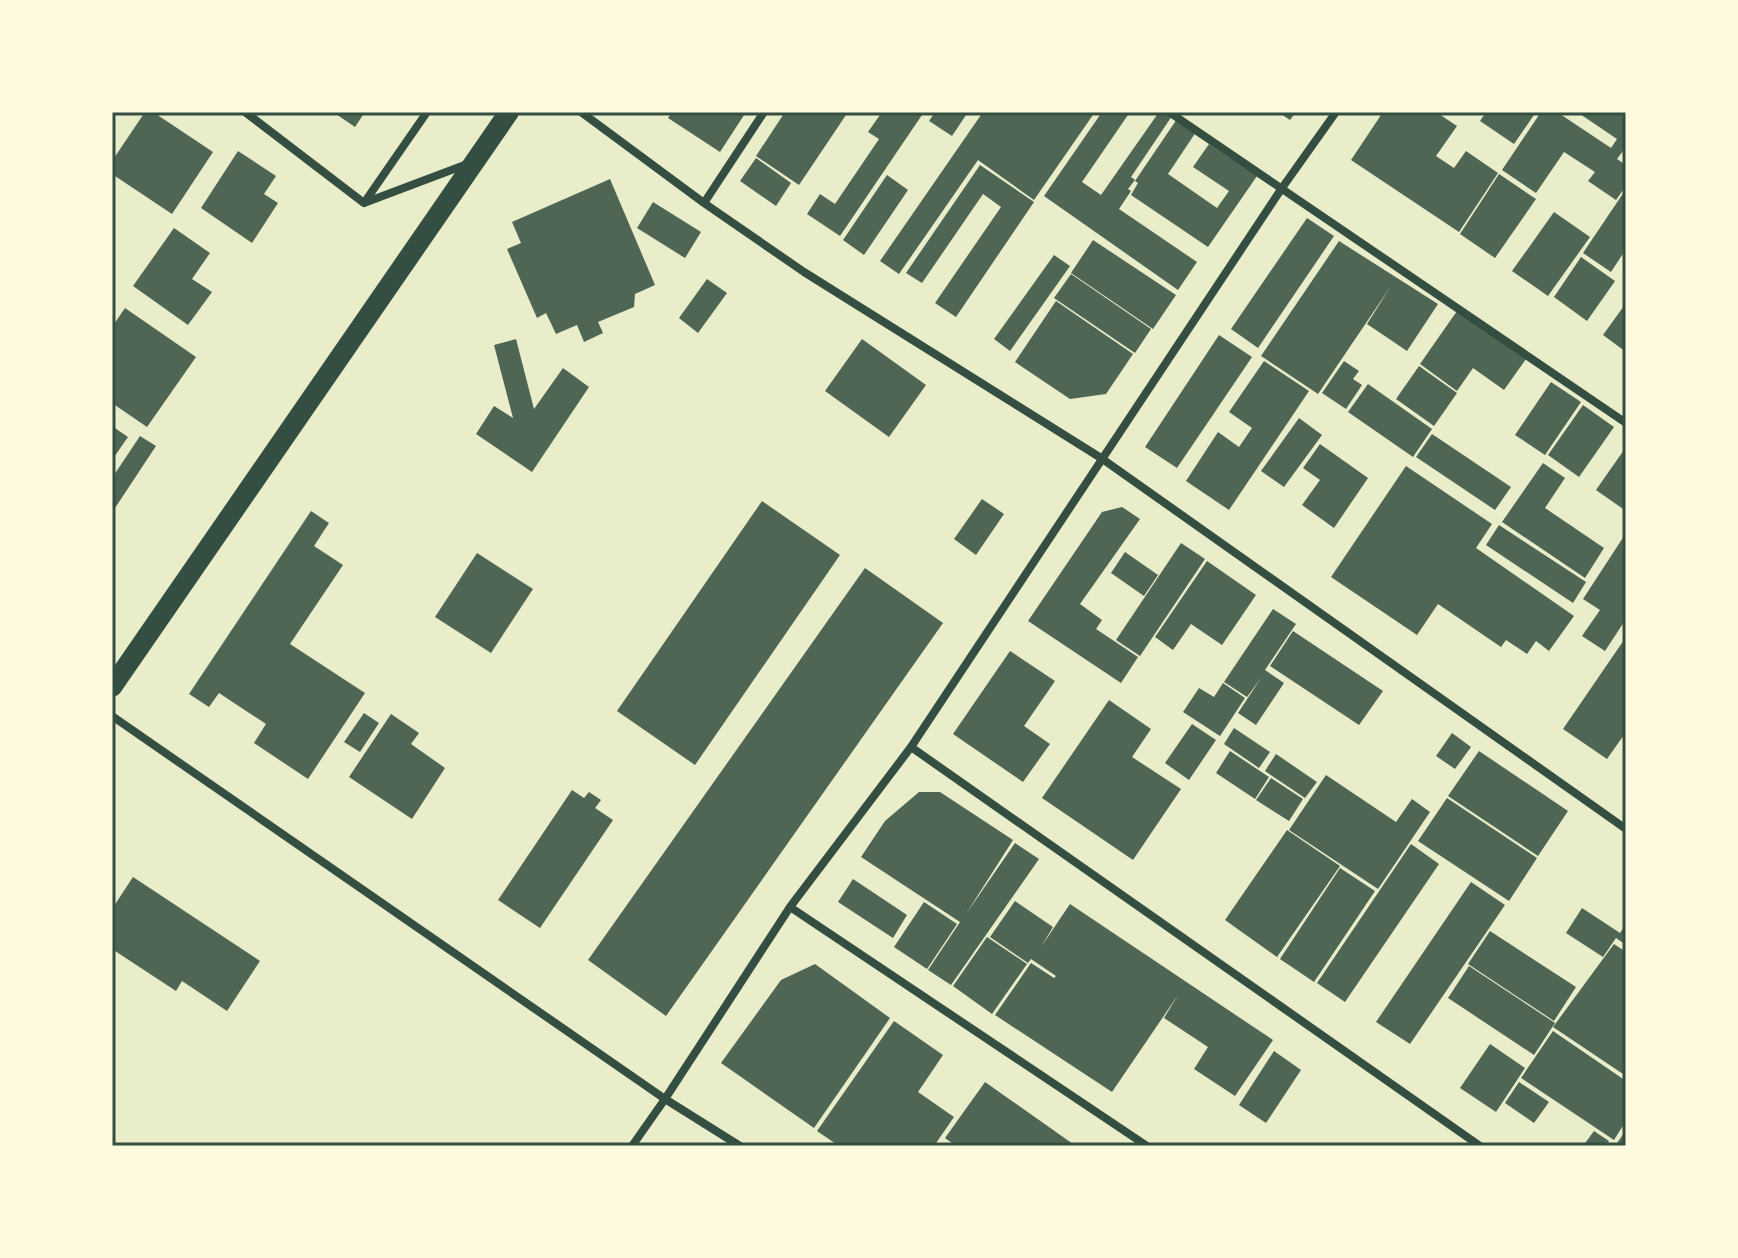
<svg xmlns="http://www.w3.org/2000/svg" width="1738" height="1258" font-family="'DM Sans',sans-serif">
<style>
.building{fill:#4f6655}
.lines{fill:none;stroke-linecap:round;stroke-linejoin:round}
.minor{stroke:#344e41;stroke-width:8}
.primary{stroke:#344e41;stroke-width:20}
.neatline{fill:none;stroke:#344e41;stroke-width:3}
</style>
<rect width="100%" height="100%" fill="#e9edc9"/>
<path class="building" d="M145,112H153L213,152L172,214L112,174V161Z
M333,112H365L355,127Z
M672,112H746L720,152L668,118Z
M785,112H848L799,185L756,156Z
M882,112H900L905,115L907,112H924L840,236L807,214L820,194L835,204L879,139L868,132Z
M935,112H968L952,136L929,121Z
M983,112H1095L1034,200L978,160L899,274L880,261Z
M1102,112H1130L1082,182L1101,195L1159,112L1174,113L1131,177L1135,180L1128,189L1131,191L1119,209L1197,262L1178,290L1044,196Z
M1278,112H1296L1290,120Z
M1383,112H1436L1457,126L1436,156L1454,168L1466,151L1498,173L1459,232L1351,160Z
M1486,112H1536L1514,144L1480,121Z
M1541,112H1557L1611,148L1617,139L1577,112H1626V147L1617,159L1626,165V186L1616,200L1588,181L1595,172L1564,152L1536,193L1502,170Z
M1179,116L1198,129L1168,174L1217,208L1229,191L1193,167L1209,144L1257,176L1208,247L1131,195L1138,183L1135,181Z
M238,151L276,176L264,194L278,203L252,243L201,208Z
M756,158L791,183L776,206L740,181Z
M980,165L1034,202L956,317L935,303L1001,207L983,194L922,283L906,273Z
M1499,174L1536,199L1495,258L1460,234Z
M887,175L908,190L864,255L843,240Z
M610,179L655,285L635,294L634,307L598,322L603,333L584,342L577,325L556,334L546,313L537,318L507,249L521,243L512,222Z
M1626,189V249L1611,272L1583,253Z
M653,202L701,232L685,258L637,228Z
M1554,212L1590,237L1548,296L1512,271Z
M1307,218L1334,236L1258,348L1231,329Z
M174,228L210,253L192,279L212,292L188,325L133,286Z
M1093,240L1176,295L1153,329L1071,273Z
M1339,241L1438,304L1407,351L1367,324L1391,286L1318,394L1261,356Z
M1054,255L1070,266L1010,351L994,339Z
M1581,257L1615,281L1587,321L1554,297Z
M1071,274L1151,329L1135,353L1054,298Z
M707,279L727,293L698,333L679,318Z
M1056,301L1133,354L1106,394L1070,399L1015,362Z
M1626,303V352L1603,335Z
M125,308L196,357L147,427L112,403V327Z
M1457,311L1526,359L1504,390L1473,368L1457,391L1420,364Z
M1219,335L1252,357L1177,468L1145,447Z
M516,339L534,409L563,368L589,387L532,472L476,434L494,406L513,418L494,345Z
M862,339L926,385L889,437L825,391Z
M1264,361L1309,391L1229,510L1186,481L1218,432L1239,447L1252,428L1229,412Z
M1344,361L1359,371L1353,379L1362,385L1346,409L1322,393Z
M1419,366L1457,393L1434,426L1396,399Z
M1551,382L1581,402L1545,455L1515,435Z
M1368,384L1432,429L1413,457L1348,412Z
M1583,405L1614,427L1579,477L1548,455Z
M1299,418L1322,435L1284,487L1261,471Z
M112,426L128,437L112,460Z
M1432,434L1511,487L1495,510L1416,457Z
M140,436L156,446L115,508L112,506V478Z
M1320,444L1368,478L1334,528L1302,505L1320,480L1303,468Z
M1626,447V511L1596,490Z
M1543,463L1565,478L1545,508L1604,548L1585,578L1502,522Z
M1406,466L1492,524L1476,548L1574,616L1549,651L1536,641L1527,654L1506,640L1501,647L1438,604L1417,635L1331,577Z
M982,499L1004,514L976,555L954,539Z
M762,501L840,555L695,765L617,711Z
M1122,507L1140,519L1080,604L1102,620L1096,629L1138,657L1121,683L1028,621L1102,512Z
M311,511L329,523L314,546L343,565L290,644L365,693L308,779L254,743L266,724L219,693L209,707L189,694Z
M1499,525L1586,582L1573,603L1486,545Z
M1626,533V619L1605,651L1582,636L1600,610L1583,599Z
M1181,543L1205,559L1140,656L1116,640Z
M1125,552L1158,575L1144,596L1111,573Z
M477,553L533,589L491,653L435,617Z
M1207,561L1256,595L1222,645L1191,624L1173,650L1155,637Z
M865,568L943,623L666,1016L588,960Z
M1273,609L1296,624L1265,670L1284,683L1256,725L1238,713L1261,678L1247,697L1224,682Z
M1293,631L1383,691L1359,725L1270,666Z
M1626,637V732L1607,759L1563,729Z
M1010,651L1055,681L1024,726L1050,744L1023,782L953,734Z
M1223,683L1245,698L1220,736L1183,712L1199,688L1214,697Z
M1109,700L1151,729L1132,757L1181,789L1133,860L1042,798Z
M364,713L379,723L360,752L344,742Z
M391,714L419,733L411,744L445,768L412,819L349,777Z
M1192,724L1216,740L1189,780L1165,763Z
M1234,728L1270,752L1259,768L1224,744Z
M1452,733L1471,747L1455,769L1436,756Z
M1230,751L1269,777L1255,799L1216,773Z
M1479,751L1568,811L1538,856L1448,796Z
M1276,754L1317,782L1305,798L1265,771Z
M1326,775L1396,822L1412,799L1430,812L1378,889L1289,830Z
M1271,778L1303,799L1289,821L1256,800Z
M572,790L584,798L589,792L601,800L595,808L613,820L540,928L498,900Z
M919,792H940L1013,840L966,914L1015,843L1039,859L951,985L928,970L960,922L861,857L885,821Z
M1447,798L1537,858L1509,901L1418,841Z
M1287,830L1340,866L1277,957L1225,920Z
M1411,844L1439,864L1345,1002L1317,983Z
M1340,868L1375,891L1314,982L1280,959Z
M133,877L260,961L227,1011L182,981L176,991L112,949V909Z
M853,879L907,915L893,938L838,902Z
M1471,882L1505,905L1410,1044L1376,1022Z
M1015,901L1053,927L1041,947L1070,904L1273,1040L1235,1096L1194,1069L1208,1047L1164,1018L1178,995L1112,1092L995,1015L1031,963L1054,978L1056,976L1031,959L1028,963L990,937Z
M924,902L957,924L927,969L894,947Z
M1582,908L1620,933L1626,924V945L1616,938L1603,957L1566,933Z
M1490,931L1576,987L1554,1021L1468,964Z
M987,937L1027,964L992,1014L953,986Z
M1614,944L1626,952V1076L1553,1027Z
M815,964L890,1018L814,1128L721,1063L781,980Z
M1469,966L1555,1023L1534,1055L1448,998Z
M894,1021L943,1055L918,1092L954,1117L934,1146H839L817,1131Z
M1553,1031L1626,1081V1121L1614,1140L1521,1078Z
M1490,1044L1525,1068L1496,1112L1460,1088Z
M1274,1051L1301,1070L1266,1123L1239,1105Z
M985,1082L1073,1144L1071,1146H956L945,1138Z
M1519,1082L1549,1102L1534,1123L1505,1103Z
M1626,1130V1146H1615Z
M1594,1131L1609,1141L1606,1146H1583Z"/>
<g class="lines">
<path class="minor" d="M245,112L364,203L470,163
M581,112L704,203L804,272L1101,458L1626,829
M1169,112L1626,423
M364,203L427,112
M704,203L764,112
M112,716L665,1099L740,1146
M911,747L1480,1146
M790,907L1147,1146
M632,1146L665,1099L790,907L911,747L1282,188L1336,112"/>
<path class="primary" d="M112,687L509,112"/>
</g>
<rect width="1738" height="1258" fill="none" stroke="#fefae0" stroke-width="228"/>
<rect x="114" y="114" width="1510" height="1030" class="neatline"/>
</svg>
